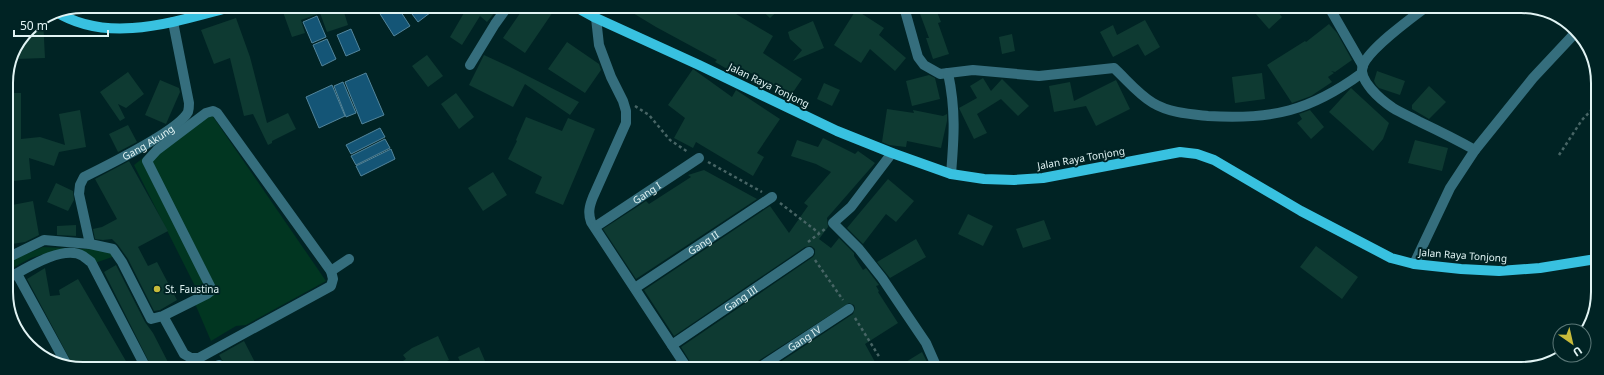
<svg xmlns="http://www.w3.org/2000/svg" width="1604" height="375" font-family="'Noto Sans',sans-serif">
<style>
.green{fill:#013621}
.water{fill:#145576;stroke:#52859c}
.building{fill:#0e3a32}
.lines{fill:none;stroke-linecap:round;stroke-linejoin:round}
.path{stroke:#476565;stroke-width:2.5;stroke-dasharray:3 3;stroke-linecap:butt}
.minor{stroke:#356e7d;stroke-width:10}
.major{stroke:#38c1e0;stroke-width:10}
.poi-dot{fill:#c8bb3b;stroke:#002324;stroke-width:1.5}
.labels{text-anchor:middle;stroke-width:4;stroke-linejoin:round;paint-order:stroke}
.street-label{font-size:10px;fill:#e1f4f4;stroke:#002324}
.poi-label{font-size:10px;fill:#e1f4f4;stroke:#002324;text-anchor:start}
.rim{fill:none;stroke:#e1f4f4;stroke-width:2}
</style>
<rect width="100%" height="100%" fill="#002324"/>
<path class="green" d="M207,108L326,281L246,325L236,326L211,341L193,299L199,294L134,165Z
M43,247L107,250L115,256L95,263L90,257L47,253L31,258L7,271V262Z"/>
<path class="water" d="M119,6H180C157,12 141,14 119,6Z
M375,6H397L410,26L394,36Z
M406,6H439L418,22Z
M317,16L326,37L312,43L303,22Z
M351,29L360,50L346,56L337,35Z
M327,39L336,59L322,66L313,45Z
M366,73L384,115L362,124L345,82Z
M343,82L356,113L346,117L334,86Z
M332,85L345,116L319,128L306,97Z
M380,128L385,137L351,154L346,145Z
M385,139L390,148L356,165L351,156Z
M391,149L395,159L361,176L356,166Z"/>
<path class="building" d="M298,6H342L348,25L327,32L320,13L301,20L305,33L292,37L283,12Z
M468,6H500L487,22L480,16L462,45L450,37Z
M525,6H557L525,53L503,38Z
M623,7H733L731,11L773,36L763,53L802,79L789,98L751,73L746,80L715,62L717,60L656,27Z
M758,7H782L770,18Z
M931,7H935L941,22L938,23L949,54L933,59L926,38H929L919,11Z
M1261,7H1274L1282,17L1269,29L1255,13Z
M856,10L884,28L879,35L906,58L895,71L870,49L861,63L834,45Z
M236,18L250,57L267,123L288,113L296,129L272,141V143L268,145L253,114L244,116L230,58L214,64L201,30Z
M43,19L45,58L15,59L29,28Z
M1145,20L1160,47L1145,56L1138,44L1113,57L1100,32L1113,25L1117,35Z
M813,21L824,48L793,61L802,50L790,39L788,32Z
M1329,24L1337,33L1352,60L1335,72L1331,71L1334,73L1328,77L1332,82L1311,96L1292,103L1267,65L1305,41L1306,42Z
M1012,34L1015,51L1002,54L999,37Z
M567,42L599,64L601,70L585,93L548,69Z
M427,55L443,76L428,87L412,66Z
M484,55L510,67L579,102L570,115L525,84L513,107L469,85Z
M693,69L732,97L736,90L780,119L757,153L764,157L753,176L696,142L693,148L674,138L685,118L668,105Z
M1377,71L1405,81L1400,95L1379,88L1376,85L1374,81Z
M128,72L144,94L126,108L118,104L125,118L120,121L100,92Z
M1262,73L1265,99L1235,103L1232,77Z
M929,75L935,78L940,99L912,106L906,81Z
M983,78L991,91L1002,79L1029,106L1018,116L1001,99L977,114L987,133L974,139L959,108L977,98L970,86Z
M160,80L179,88L180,92L166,124L145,115Z
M1116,80L1130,109L1096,126L1086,106L1054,112L1049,86L1070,82L1074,101Z
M824,83L840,90L832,106L817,99Z
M1429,86L1446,102L1429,119L1412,109V105Z
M1351,88L1389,123L1383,139L1373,151L1329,112Z
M7,93H21V139L40,137L65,145L59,114L80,110L86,147L59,152L54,166L29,158L31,179L14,181L8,125H7Z
M456,93L474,117L459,129L441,104Z
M887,109L914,113L913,110L943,116L947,114V121L941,148L907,141L906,147L889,145L882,142Z
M1310,110L1324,127L1311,139L1297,123L1302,119L1299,114Z
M526,117L562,131L568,118L595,129L563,205L535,193L542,177L508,159L517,141L516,140Z
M128,125L137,142L118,152L109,134Z
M823,138L855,154L858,151L875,163L827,218L828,227L819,239L831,248L839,238L854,253V256L863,270L866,268L879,285L876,286L879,291L878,292L898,323L865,344L875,362L866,368H771L853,314L855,308L854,305L849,303L755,363L753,368H694L681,347L813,257L815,254V249L811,246L805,247L674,336L644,290L770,206L789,233L808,206L804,203L831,172L816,164L791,156L797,140L818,147Z
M1415,140L1448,148L1442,171L1408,163Z
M129,161L168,231L138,247L148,266L157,262L177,300L160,310L154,311L128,259L118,245L112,239L103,240L95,239L93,229L102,227L117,219L95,179Z
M704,170L757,199L636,279L603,229L646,201L649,204L691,177L688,175Z
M493,172L507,195L483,211L468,188Z
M888,179L914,201L896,222L886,214L863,244L847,228Z
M56,183L73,191L74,200L68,211L47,202Z
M33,201L39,235L25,242L12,244L7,206Z
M968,214L993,226L983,246L958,234Z
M1044,220L1051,239L1023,248L1016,229Z
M76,225V236L57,235V226Z
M916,239L926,257L890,278L877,262Z
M1316,246L1358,277L1342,299L1300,267Z
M116,265L145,322L153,333L171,368H152L104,272Z
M45,268L50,296L60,295L59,290L78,279L130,368L74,367L27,279Z
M438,336L449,360L433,368H392L406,359L403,355L412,348Z
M244,341L258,368H227L219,355Z
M479,347L488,368H463L458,357Z
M922,352L930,368H896Z"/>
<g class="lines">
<path class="path" d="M635,106L649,115L670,140L688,152
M1559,155L1582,120L1596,105
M708,162L762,192
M780,203L819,233
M808,242L825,229
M815,260L843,300
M855,318L880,358"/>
<g class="minor">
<path d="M904,7L918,57L924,65L940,74L973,70L1039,76L1114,68C1127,80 1138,94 1153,103C1170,113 1189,114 1208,116C1272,120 1310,111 1362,73"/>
<path d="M1329,7L1363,66"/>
<path d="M1426,7C1410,19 1370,48 1363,65C1357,80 1381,100 1393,108C1401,113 1411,117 1420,122C1439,131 1457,140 1475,150"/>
<path d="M596,18L599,45L611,77L623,101L626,111V123L593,197C589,207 588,213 591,222L687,368"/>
<path d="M470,65L495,24L508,6"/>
<path d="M948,73C956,110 954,138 951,174"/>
<path d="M892,153L851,207L833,223L859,249L882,278L926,343L937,368"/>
<path id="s1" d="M595,227L699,158"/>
<path id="s2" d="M90,244L79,194L80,185L84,177C106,166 178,131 188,112C189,109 189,105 189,103L173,22"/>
<path d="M7,258L44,240L90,244L113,249L122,262L151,319L163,316L184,354L191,358H199L331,286L333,279L331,271L217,113L213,111L206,113L157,150L147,161L212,290L207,294L163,316"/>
<path d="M1414,264L1450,188L1475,150L1533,78L1577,31"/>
<path d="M331,271L349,259"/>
<path d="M17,274L68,367"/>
<path d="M7,279C25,269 63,244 83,256C86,258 88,260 91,262L146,368"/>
<path id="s3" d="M635,288L772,197"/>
<path id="s4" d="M672,345L809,252"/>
<path d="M219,365L221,368"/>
<path id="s5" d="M759,368L849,309"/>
<path d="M883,368L885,366"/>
</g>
<path class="major" d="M576,7L596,18L699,65L837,131L892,153L951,174L984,179L1014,180L1043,178L1180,152L1197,154L1214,160L1301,211L1391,258L1414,264L1461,269L1499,271L1540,268L1596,259
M55,11C109,46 179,20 235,6"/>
</g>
<circle class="poi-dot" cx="157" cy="289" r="4"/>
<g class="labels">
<g class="street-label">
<text transform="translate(769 85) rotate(26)" y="4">Jalan Raya Tonjong</text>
<text dy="4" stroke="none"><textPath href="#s2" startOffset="142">Gang Akung</textPath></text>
<text transform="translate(1081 158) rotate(-10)" y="4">Jalan Raya Tonjong</text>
<text dy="4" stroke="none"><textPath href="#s1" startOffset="62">Gang I</textPath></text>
<text dy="4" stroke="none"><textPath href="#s3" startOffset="82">Gang II</textPath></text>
<text transform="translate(1463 255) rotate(4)" y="4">Jalan Raya Tonjong</text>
<text dy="4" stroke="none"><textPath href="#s4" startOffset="83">Gang III</textPath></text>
<text dy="4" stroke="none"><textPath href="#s5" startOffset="54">Gang IV</textPath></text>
</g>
<g class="poi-label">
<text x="165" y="293">St. Faustina</text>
</g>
</g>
<path d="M0 0H1604V375H0ZM83 13H1521A70 70 0 0 1 1591 83V292A70 70 0 0 1 1521 362H83A70 70 0 0 1 13 292V83A70 70 0 0 1 83 13Z" fill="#002324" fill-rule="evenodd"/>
<path class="rim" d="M83 13H1521A70 70 0 0 1 1591 83V292A70 70 0 0 1 1521 362H83A70 70 0 0 1 13 292V83A70 70 0 0 1 83 13Z"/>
<g transform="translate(1572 343) rotate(146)"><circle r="19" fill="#002324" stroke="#5a7777"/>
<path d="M0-3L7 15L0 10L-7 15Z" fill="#c8bb3b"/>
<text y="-6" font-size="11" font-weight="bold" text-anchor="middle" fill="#e1f4f4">U</text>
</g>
<path d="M14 30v6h94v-6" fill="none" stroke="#e1f4f4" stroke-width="2"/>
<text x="20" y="30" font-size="12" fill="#e1f4f4" stroke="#002324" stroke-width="3" paint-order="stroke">50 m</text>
</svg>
